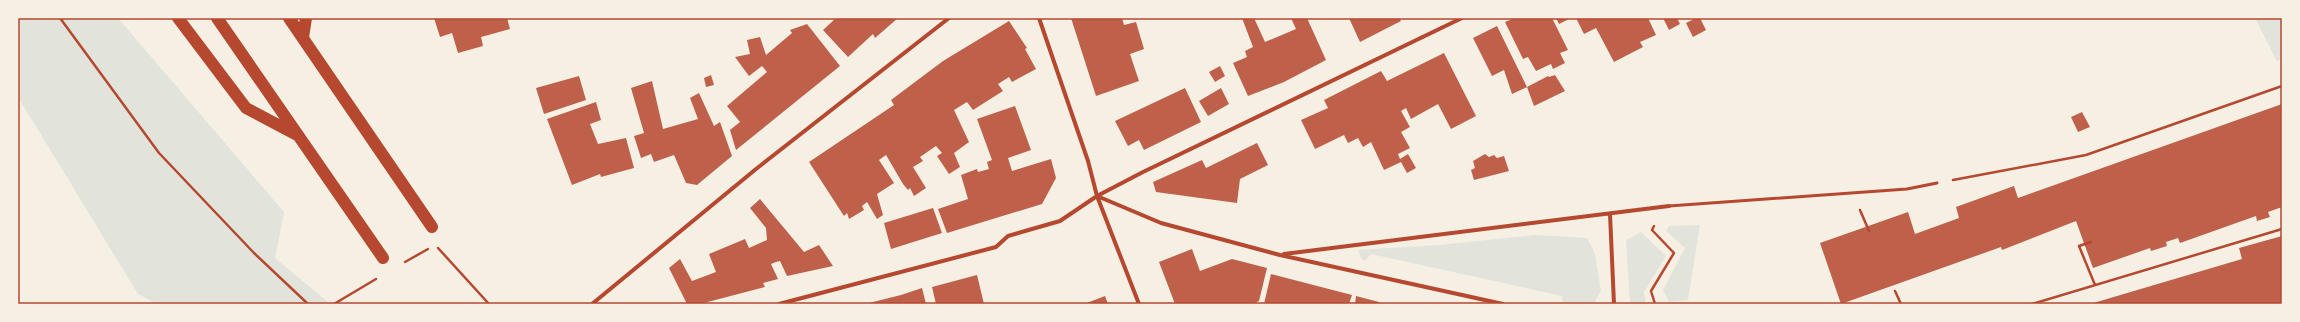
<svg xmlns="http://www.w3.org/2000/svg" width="2300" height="322" font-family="'Space Grotesk',sans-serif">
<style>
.green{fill:#e2e4dc}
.building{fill:#bf614a}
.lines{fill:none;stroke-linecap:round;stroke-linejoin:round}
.path{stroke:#b5482f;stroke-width:2.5}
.service{stroke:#b5482f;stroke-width:3}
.minor{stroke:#b5482f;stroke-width:4}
.motorway{stroke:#b5482f;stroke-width:12}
.neatline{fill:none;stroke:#b5482f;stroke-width:1.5}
</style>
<rect width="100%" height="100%" fill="#f6efe4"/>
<path class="green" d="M18,18H118L284,212L275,258L328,302L329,304H157L138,294L18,97Z
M2255,18H2282V59L2277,61Z
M1700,225L1688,300L1669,302L1663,290L1685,248L1666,231L1669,226Z
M1641,232L1666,256L1644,292L1646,304H1630L1626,240Z
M1536,235L1587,238L1595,254L1601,291L1594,304H1563L1562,296L1371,254L1365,261L1362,260L1358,250L1439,245Z"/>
<path class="building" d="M434,18H507L510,29L481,37L483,46L458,53L452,33L440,37Z
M836,18H898L875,38L873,34L848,57L823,30Z
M1071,18H1122L1124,25L1136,22L1144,49L1130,54L1139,81L1096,96Z
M1242,18H1254L1265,42L1296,29L1291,18H1307L1326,60L1284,82L1248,96L1233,63L1247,57L1245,51L1253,47Z
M1349,18H1399L1401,21L1360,42Z
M1515,18H1552L1568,50L1560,53L1565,63L1553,69L1551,64L1536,71L1528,57L1523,59L1505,22Z
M1556,18H1571L1559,24Z
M1576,18H1648L1656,35L1640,42L1643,47L1614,62L1596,28L1584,34Z
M1663,18H1677L1680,24L1669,30Z
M1696,18H1700L1706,30L1693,37L1686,23Z
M1009,21L1027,48L1025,49L1036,69L1012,82L1009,77L998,84L1003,91L973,110L967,102L954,110L969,142L954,153L960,167L949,174L937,156L942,153L936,146L920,157L923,161L913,167L926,188L914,196L910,188L908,190L903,184L886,155L879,160L894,183L877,194L883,215L877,219L867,202L862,206L864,210L849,219L847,213L844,216L809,162L894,105L891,100L943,61Z
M807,24L840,66L736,150L730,130L740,122L727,106L767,72L762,66L749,76L735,57L750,54L747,40L760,37L766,55L792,33L790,30Z
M1497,26L1527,87L1512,94L1504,70L1492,76L1473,38Z
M1444,53L1476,116L1451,129L1438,104L1411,119L1406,108L1401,111L1410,127L1401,132L1410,148L1398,154L1400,159L1408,154L1416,168L1407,173L1401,162L1384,170L1371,142L1363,147L1358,138L1348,143L1344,135L1315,149L1301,120L1328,108L1324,100L1381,71L1387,81Z
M1220,66L1225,76L1215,82L1209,72Z
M711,75L714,85L706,87L704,78Z
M1555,75L1565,91L1534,106L1527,87L1548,76L1549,77Z
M579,76L586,100L544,114L536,88Z
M652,81L663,129L698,119L690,98L699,93L714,126L720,122L732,156L697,185L686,183L674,155L654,162L651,154L641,158L634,136L644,133L631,88Z
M1185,88L1201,122L1144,150L1139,140L1128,146L1115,121Z
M1221,88L1229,104L1208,116L1199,101Z
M596,102L601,120L590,124L598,144L626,138L634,168L601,177L600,174L572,185L547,119Z
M2282,104V207L2268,212L2270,217L2257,221L2256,216L2180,243L2178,238L2166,242L2167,246L2151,251L2150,248L2093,268L2076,221L2002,250L2001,247L1841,304L1820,243L1908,212L1915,234L1959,218L1956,207L2014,186L2018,198Z
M1015,106L1031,150L1008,158L1012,171L1051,159L1056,178L1042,204L947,233L938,209L968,199L961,175L977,169L978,172L989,169L987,162L992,160L977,119Z
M2082,112L2090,127L2078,132L2071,117Z
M1257,143L1268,165L1240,179L1237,203L1156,192L1153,182L1202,160L1206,168Z
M1485,154L1489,157L1494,155L1497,158L1504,156L1509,171L1474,180L1471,170L1475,168L1473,161Z
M760,199L804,252L819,245L833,266L787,276L780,261L776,262L771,264L778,279L763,283L765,287L700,304H687L669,268L680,259L692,281L716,272L709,254L745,239L749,248L767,240L766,228L750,208Z
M933,208L942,233L891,249L884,223Z
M2282,236V304H2090L2242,259L2239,248Z
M1192,249L1200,271L1232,259L1267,268L1259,301L1253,304H1175L1159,262Z
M1271,274L1352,295L1349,304H1264Z
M977,275L984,304H936L932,287Z
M922,288L926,304H865L901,295Z
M1105,296L1108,304H1084Z
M1356,296L1379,302V304H1355Z"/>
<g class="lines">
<path class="path" d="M60,18L159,153L254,253L308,304
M1953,180L2086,155L2282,86
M1860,210L1869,231
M1654,226L1652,230L1674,253L1651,291L1655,304
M2091,242L2079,246L2095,285
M438,248L489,304
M405,262L428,249
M1895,291L1901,304
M334,304L376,279
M2032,304L2282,229"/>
<path class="service" d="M1669,206L1907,189L1937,183"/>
<path class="minor" d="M1039,18L1088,161L1097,196L1139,304
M1097,196L1161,223L1280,255L1503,304
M1610,214L1614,304
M1284,254L1669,206
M592,304L756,169L949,18
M779,304L996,247L1008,236L1060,221L1097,196L1143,172L1462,18"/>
<path class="motorway" d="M178,18L246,108L297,135
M217,18L383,258
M289,18L432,227
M303,37L306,18"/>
</g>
<rect width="2300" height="322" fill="none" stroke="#f6efe4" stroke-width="38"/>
<rect x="19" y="19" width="2262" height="284" class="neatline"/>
</svg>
